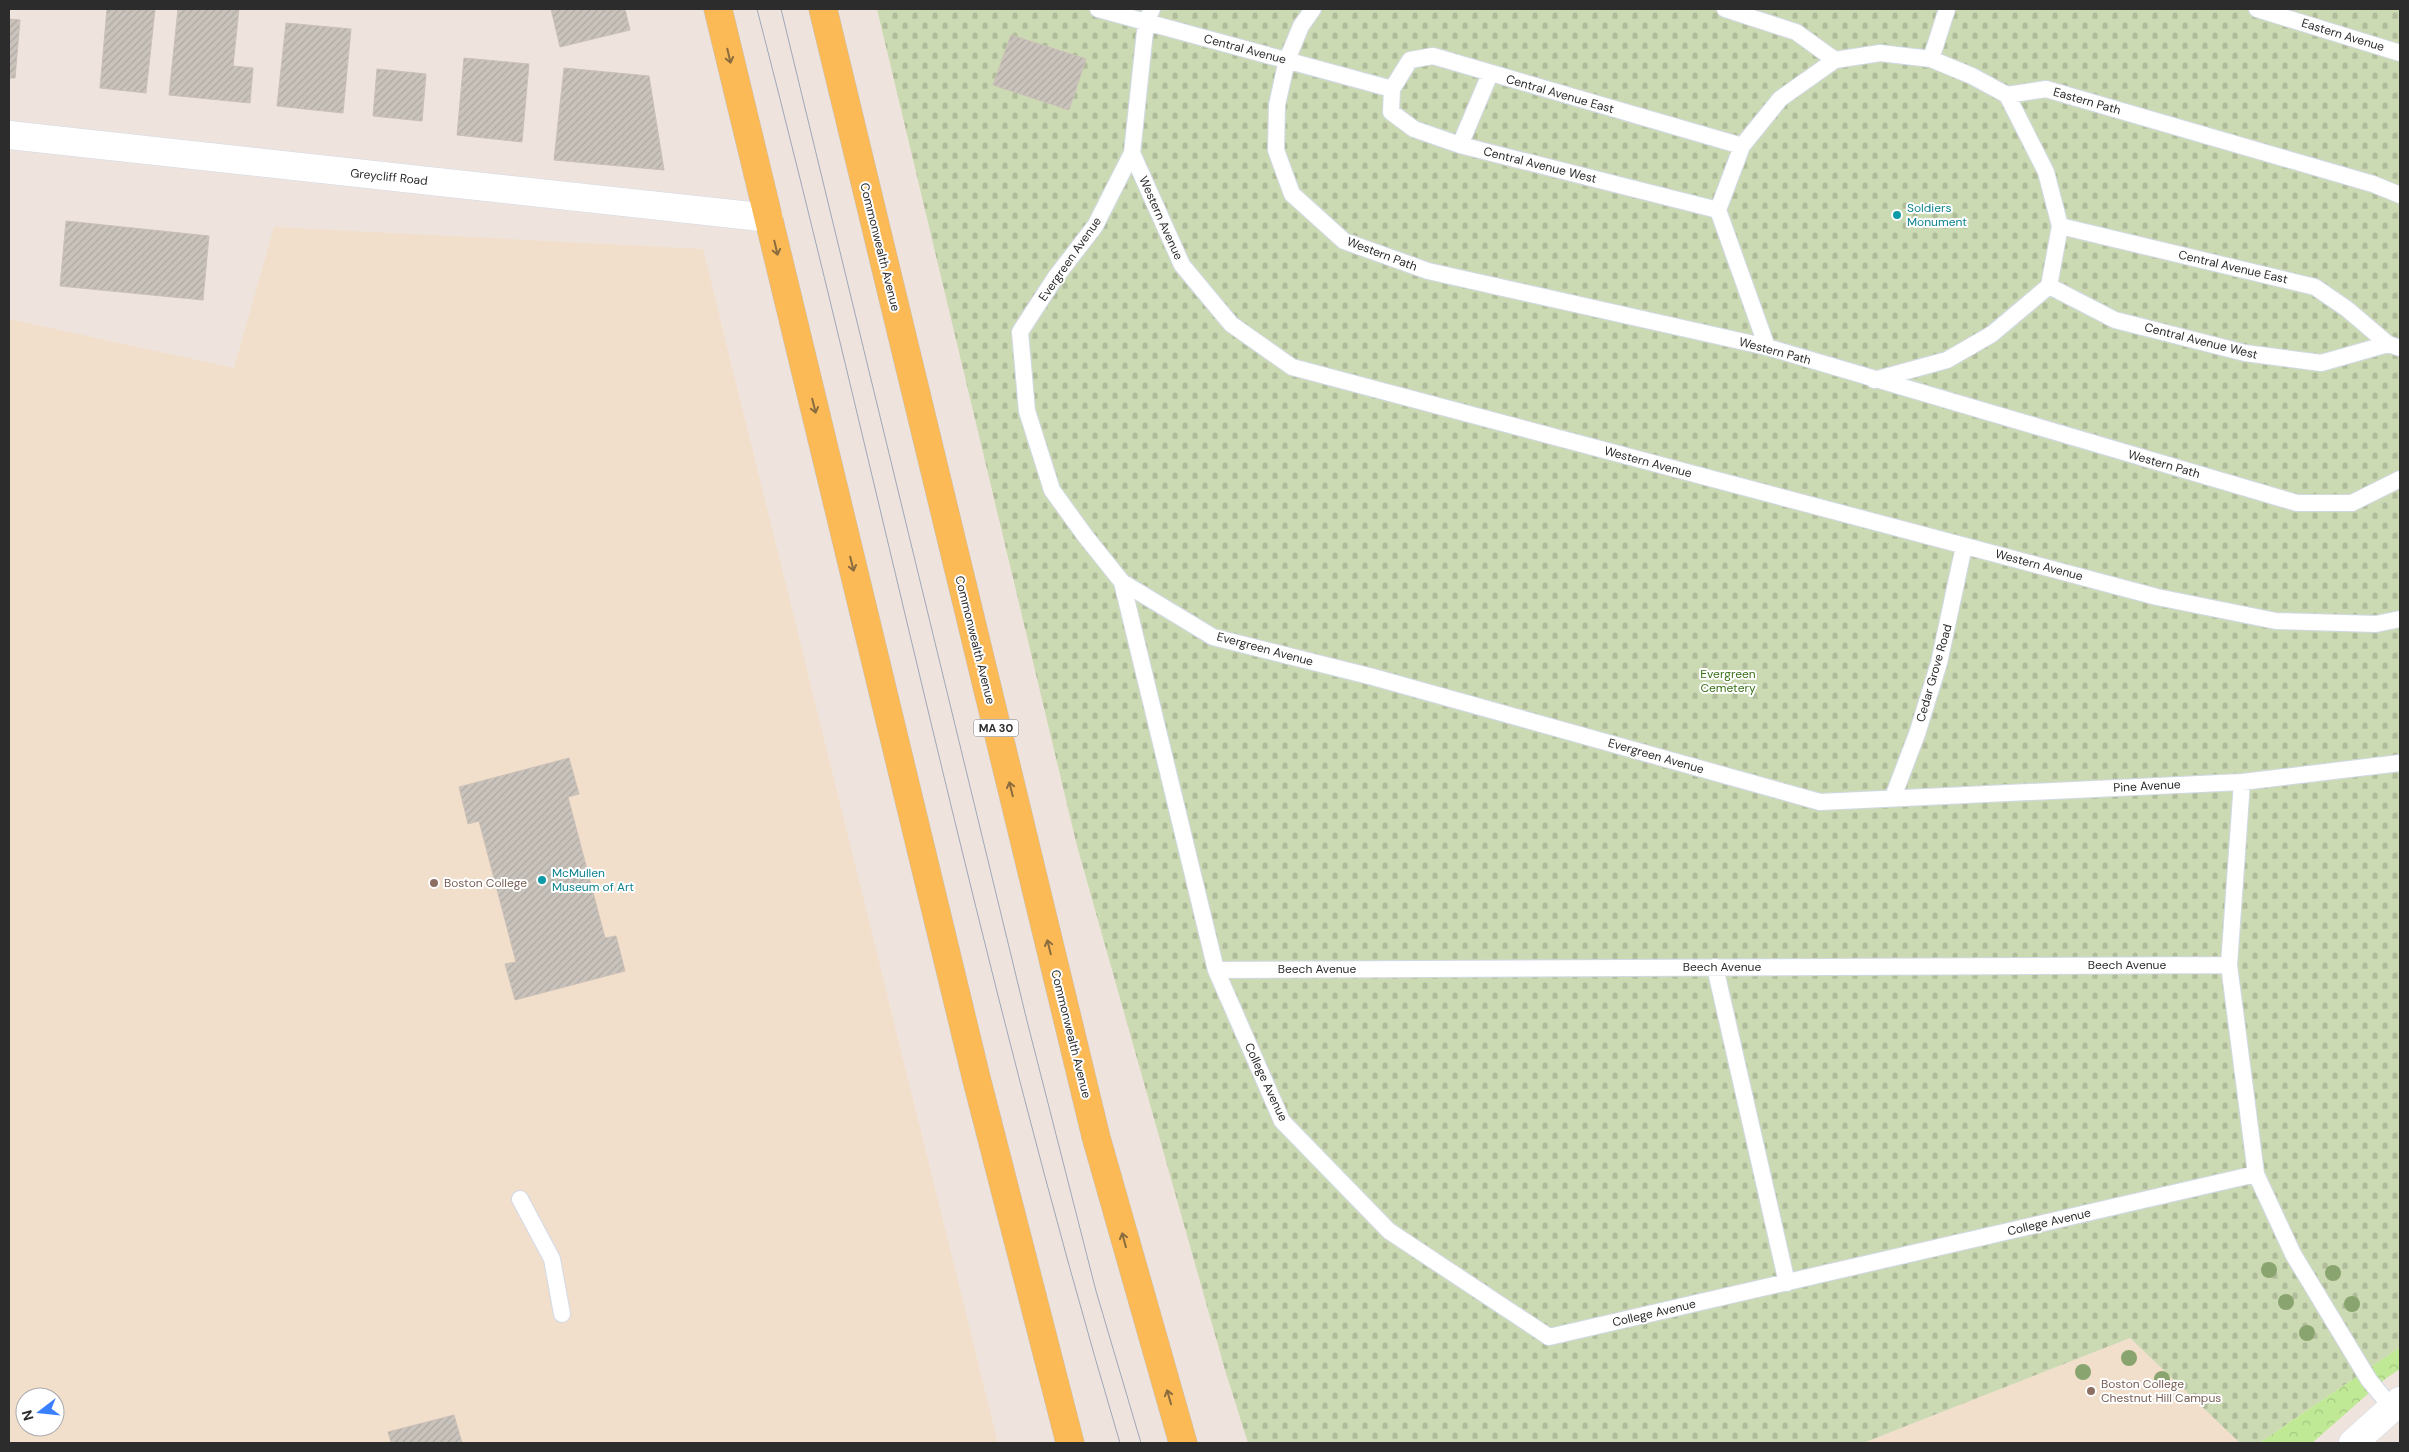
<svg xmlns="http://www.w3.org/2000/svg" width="2409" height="1452" font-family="'DM Sans',sans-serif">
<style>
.education{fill:#f1dfcc;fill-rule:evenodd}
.forest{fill:url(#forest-crowns)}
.cemetery{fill:url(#cemetery-stones)}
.building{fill:url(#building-hatch);stroke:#cbc0b7}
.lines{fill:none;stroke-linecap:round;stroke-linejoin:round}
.lane-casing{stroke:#d2d9e6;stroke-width:18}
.street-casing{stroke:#d2d9e6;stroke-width:29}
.secondary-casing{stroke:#d2d9e6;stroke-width:29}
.primary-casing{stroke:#c4c4c4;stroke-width:29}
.lane{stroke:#fff;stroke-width:16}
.street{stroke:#fff;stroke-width:28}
.secondary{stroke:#fff;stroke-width:28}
.primary{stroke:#fcba56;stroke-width:28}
.tram{stroke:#9fa7b8;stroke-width:1}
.tree{fill:#8aa46f}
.oneway{stroke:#8a6c3f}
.culture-dot{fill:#0f9aa8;stroke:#fff;stroke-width:2}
.education-dot{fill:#8d6e63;stroke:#fff;stroke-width:2}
.labels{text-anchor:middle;stroke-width:4;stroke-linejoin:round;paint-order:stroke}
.shield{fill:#fff;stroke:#6b6b6b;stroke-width:1}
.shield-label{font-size:11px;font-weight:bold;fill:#2c2c2c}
.street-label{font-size:12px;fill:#2c2c2c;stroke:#fff}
.culture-label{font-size:12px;fill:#0d838f;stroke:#fff;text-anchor:start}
.park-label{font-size:12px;fill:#377015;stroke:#fff}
.education-label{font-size:12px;fill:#785e54;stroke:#fff;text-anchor:start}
</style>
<defs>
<pattern id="forest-crowns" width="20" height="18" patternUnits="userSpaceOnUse" patternTransform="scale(1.25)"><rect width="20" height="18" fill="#c0e996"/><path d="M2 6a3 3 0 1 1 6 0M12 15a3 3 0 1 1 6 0" fill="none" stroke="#a5c881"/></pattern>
<pattern id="cemetery-stones" width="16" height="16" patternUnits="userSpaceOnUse" patternTransform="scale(1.25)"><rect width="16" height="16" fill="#ccdab3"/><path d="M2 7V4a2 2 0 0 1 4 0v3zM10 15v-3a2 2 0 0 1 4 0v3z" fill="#afbb9a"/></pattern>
<pattern id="building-hatch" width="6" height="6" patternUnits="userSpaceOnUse" patternTransform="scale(1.25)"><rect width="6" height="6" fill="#c9c3bc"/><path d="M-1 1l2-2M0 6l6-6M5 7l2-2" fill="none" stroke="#ada8a2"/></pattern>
</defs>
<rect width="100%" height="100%" fill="#efe4dd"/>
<path class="education" d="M274,227L703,249L998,1443H9V319L234,368ZM25,1397H55V1427H25Z
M2130,1338L2240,1443H1863Z"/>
<path class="forest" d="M2400,1347V1369L2385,1379L2312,1443H2259Z"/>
<path class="cemetery" d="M877,9H2400V1347L2259,1443H2240L2130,1338L1863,1443H1248L1225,1370L1077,846Z"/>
<path class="building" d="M107,9H155L146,93L100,88Z
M178,9H239L233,66L253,68L250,103L169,95Z
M551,9H625L630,30L560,47Z
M9,19L20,20L15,78H9Z
M286,23L351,29L343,113L277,106Z
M1011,35L1086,59L1069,110L993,85Z
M464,58L529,64L522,142L457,135Z
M564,68L649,76L664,170L554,160Z
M377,69L426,74L422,121L373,116Z
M66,221L209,236L203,300L60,286Z
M569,758L579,794L568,797L605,938L616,936L625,971L515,1000L505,964L516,962L479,821L468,824L459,787Z
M454,1415L462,1443H386L391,1442L388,1432Z"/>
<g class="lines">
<defs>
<path id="lane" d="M1098,9L1392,89
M1152,9L1146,22L1132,153L1182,265L1231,324L1292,367L2157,597L2276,621L2376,624L2400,619
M1313,9L1301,26L1287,60L1277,105L1276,150L1292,194L1344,241L1428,271L1767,347L2297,503H2352L2400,479
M1725,9L1796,32L1835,60L1880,53L1931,59L1972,76L2007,95L2046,89L2373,184L2400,195
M2257,9L2400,53
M1931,59L1947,9
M1392,89L1410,60L1433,56L1742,146
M1392,89L1391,112L1414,129L1460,145L1718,210
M1460,145L1490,74
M1132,153L1095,226L1055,278L1020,332L1027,411L1052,490L1086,537L1122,582L1213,637L1373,677L1820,802L2242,782L2400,763
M2060,226L2315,287L2347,309L2388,344L2400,348
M2049,286L2115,320L2245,353L2321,363L2388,344
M1767,347L1718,210L1742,146L1780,99L1835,60
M1874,380L1947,360L1992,334L2049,286L2060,226L2046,172L2007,95
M1122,582L1216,970L1282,1121L1389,1231L1549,1337L2256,1174
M2242,782L2229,965L2256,1174L2293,1254L2369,1380L2392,1408
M1893,797L1917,734L1939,663L1964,546
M1715,967L1787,1283
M1216,970L2229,965
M520,1199L552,1259L562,1314"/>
<path id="street" d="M9,135L769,218"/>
<path id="secondary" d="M2353,1443L2400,1401"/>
<path id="primary" d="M718,9L976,1077L1070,1443
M823,9L1096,1137L1183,1443"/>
</defs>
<use href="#lane" class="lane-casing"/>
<use href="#street" class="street-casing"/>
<use href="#secondary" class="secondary-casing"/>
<use href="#primary" class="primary-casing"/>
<use href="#lane" class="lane"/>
<use href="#street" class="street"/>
<use href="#secondary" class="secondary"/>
<use href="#primary" class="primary"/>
<path class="tram" d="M757,9C881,486 979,970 1120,1443
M781,9L1027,1021L1096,1291L1141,1443"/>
</g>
<g class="tree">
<circle cx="2269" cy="1270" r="8"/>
<circle cx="2333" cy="1273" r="8"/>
<circle cx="2286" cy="1302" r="8"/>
<circle cx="2352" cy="1304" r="8"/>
<circle cx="2307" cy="1333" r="8"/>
<circle cx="2129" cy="1358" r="8"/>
<circle cx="2083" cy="1372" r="8"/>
<circle cx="2162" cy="1379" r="8"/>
</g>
<defs><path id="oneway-shaft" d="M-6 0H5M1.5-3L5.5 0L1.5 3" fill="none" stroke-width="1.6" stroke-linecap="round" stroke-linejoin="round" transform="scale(1.25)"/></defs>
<g class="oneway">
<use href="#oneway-shaft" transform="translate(729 56) rotate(77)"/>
<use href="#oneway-shaft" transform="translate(776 248) rotate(77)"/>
<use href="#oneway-shaft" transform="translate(814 406) rotate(76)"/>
<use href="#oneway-shaft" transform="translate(852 564) rotate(76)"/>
<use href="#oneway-shaft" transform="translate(1011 789) rotate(-104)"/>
<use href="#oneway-shaft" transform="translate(1049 947) rotate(-104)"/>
<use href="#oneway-shaft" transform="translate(1124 1240) rotate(-105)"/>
<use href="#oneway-shaft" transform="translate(1169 1397) rotate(-106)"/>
</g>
<g class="culture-dot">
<circle cx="1897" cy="215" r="5"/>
<circle cx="542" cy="880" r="5"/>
</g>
<g class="education-dot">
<circle cx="434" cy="883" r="5"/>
<circle cx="2091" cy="1391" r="5"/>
</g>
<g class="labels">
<rect class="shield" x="973.5" y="719.5" width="45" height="17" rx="4"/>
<g class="shield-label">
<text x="996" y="732">MA 30</text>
</g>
<g class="street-label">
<text transform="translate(2343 35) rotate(17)" y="4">Eastern Avenue</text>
<text transform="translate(1245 49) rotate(15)" y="4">Central Avenue</text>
<text transform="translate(1560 94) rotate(16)" y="4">Central Avenue East</text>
<text transform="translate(2087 101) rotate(16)" y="4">Eastern Path</text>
<text transform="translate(1540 165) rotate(14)" y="4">Central Avenue West</text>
<text transform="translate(389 177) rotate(6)" y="4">Greycliff Road</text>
<text transform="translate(1161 218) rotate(66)" y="4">Western Avenue</text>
<text transform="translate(880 247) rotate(76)" y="4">Commonwealth Avenue</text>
<text transform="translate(1382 254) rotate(21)" y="4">Western Path</text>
<text transform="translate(1070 259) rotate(-55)" y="4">Evergreen Avenue</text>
<text transform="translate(2233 267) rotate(13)" y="4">Central Avenue East</text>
<text transform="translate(2201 341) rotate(14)" y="4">Central Avenue West</text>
<text transform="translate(1775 351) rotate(15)" y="4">Western Path</text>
<text transform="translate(1648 462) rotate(15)" y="4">Western Avenue</text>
<text transform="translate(2164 464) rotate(16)" y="4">Western Path</text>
<text transform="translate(2039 565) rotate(15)" y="4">Western Avenue</text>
<text transform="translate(975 640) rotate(76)" y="4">Commonwealth Avenue</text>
<text transform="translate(1265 649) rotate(15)" y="4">Evergreen Avenue</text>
<text transform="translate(1934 673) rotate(-74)" y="4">Cedar Grove Road</text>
<text transform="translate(1656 756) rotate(16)" y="4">Evergreen Avenue</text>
<text transform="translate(2147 786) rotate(-3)" y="4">Pine Avenue</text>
<text x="2127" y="969">Beech Avenue</text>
<text x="1722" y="971">Beech Avenue</text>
<text x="1317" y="973">Beech Avenue</text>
<text transform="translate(1071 1034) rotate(76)" y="4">Commonwealth Avenue</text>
<text transform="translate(1266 1082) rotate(65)" y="4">College Avenue</text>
<text transform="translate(2049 1222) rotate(-13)" y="4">College Avenue</text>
<text transform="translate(1654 1313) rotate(-13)" y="4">College Avenue</text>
</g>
<g class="culture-label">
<text x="1907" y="212">Soldiers<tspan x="1907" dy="14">Monument</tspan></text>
<text x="552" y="877">McMullen<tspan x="552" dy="14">Museum of Art</tspan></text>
</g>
<g class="park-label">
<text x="1728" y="678">Evergreen<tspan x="1728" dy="14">Cemetery</tspan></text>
</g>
<g class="education-label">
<text x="444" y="887">Boston College</text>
<text x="2101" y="1388">Boston College<tspan x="2101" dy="14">Chestnut Hill Campus</tspan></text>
</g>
</g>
<rect width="2409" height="1452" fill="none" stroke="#2c2c2c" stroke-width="20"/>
<g transform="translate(40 1412) rotate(254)"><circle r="24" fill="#ffffff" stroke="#ababab"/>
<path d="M0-4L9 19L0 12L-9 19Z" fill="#3a7fff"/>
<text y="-8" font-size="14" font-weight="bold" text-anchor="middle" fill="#2c2c2c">N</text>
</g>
</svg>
